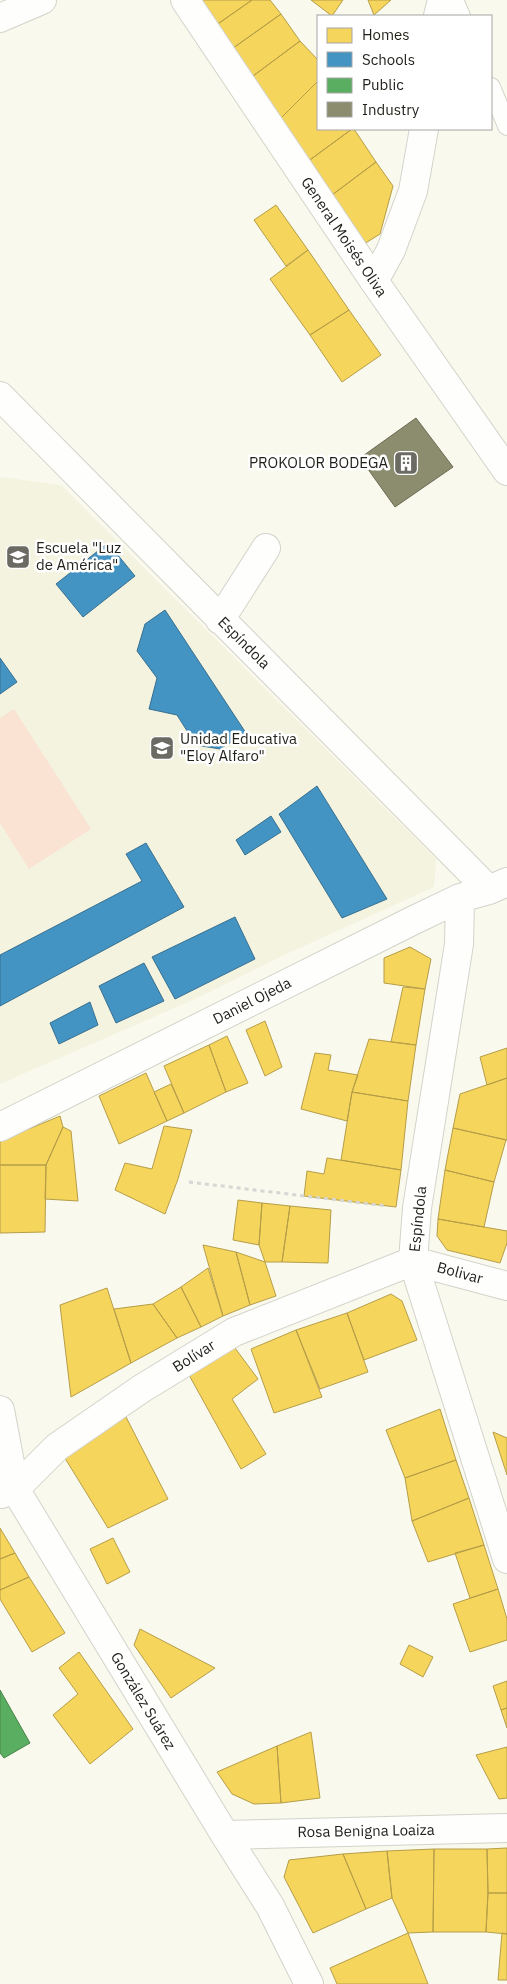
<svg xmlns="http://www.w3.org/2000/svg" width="507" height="1984" font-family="'IBM Plex Sans',sans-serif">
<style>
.built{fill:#f3f3df}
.green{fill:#fae3d2}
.homes{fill:#f6d55c;stroke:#b69e48}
.schools{fill:#4393c3;stroke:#387090}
.public{fill:#5aae61;stroke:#49834b}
.industry{fill:#8c8c6e;stroke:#6c6b54}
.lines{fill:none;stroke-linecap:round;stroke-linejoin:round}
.lane-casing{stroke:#d3d3cb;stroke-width:20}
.street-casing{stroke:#d3d3cb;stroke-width:30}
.secondary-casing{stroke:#d3d3cb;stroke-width:30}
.path{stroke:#d6d6d3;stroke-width:3;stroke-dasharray:4 4;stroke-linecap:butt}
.lane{stroke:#fefefc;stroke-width:18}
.street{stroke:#fefefc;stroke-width:28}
.secondary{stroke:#fefefc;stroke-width:28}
.labels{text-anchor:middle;stroke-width:5;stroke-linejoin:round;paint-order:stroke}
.street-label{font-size:15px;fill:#201f18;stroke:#fff}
.poi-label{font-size:15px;fill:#201f18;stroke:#fff;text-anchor:start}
</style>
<rect width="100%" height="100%" fill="#f9f9ee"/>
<path class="built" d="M0,477L61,485L436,859L434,887L282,956L195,999L0,1084Z"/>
<path class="green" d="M14,709L91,829L29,869L0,823V718Z"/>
<path class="homes" d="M195,0H252L212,28Z
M252,0H270L281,14L229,51L212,28Z
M311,0H343L332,16Z
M368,0H391L374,15Z
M281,14L300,41L249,79L229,51Z
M300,41L318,60V81L278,121L249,79Z
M318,81V129H352L307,162L278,121Z
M352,129H354L376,162L332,195L307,162Z
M376,162L393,186L380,234L364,244L332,195Z
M276,205L308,250L286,266L254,220Z
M308,250L349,310L310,335L270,279Z
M349,310L381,355L342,382L310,335Z
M410,947L431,959L425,989L384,983V958Z
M403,987L425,989L416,1045L391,1042Z
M265,1021L282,1067L265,1076L246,1030Z
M227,1036L248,1083L226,1092L209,1045Z
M369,1039L416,1045L408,1101L352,1092Z
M209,1045L226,1092L184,1113L164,1066Z
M507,1048V1078L487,1085L480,1057Z
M315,1053L331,1055L328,1070L358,1075L352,1092L347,1121L301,1109Z
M146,1073L167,1121L119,1144L99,1096Z
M507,1078V1140L453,1128L460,1094Z
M171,1084L184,1113L167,1121L154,1092Z
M352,1092L408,1101L401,1170L341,1160Z
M60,1116L63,1127L46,1165H0V1141Z
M164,1126L192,1130L178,1179L165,1214L115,1190L125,1163L152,1169Z
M63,1127L71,1131L78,1201L45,1199L46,1165Z
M453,1128L506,1140L494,1182L445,1170Z
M327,1158L401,1170L396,1207L304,1196L307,1171L324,1174Z
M0,1165H46L45,1232L0,1233Z
M445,1170L494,1182L484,1227L438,1219Z
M238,1200L262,1203L259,1245L233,1240Z
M262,1203L290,1206L282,1262H265L259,1245Z
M290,1206L331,1210L328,1263L282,1262Z
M438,1219L507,1231V1243L500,1263L447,1250L437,1236Z
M203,1245L236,1252L250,1305L223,1316Z
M236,1252L265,1262L276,1296L250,1305Z
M208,1268L223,1316L201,1327L181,1287Z
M181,1287L201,1327L177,1338L153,1304Z
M107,1288L131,1363L71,1397L60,1305Z
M391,1294L402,1301L417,1340L364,1360L347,1313Z
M153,1304L177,1338L131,1363L114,1309Z
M347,1313L368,1372L320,1389L296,1330Z
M296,1330L322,1397L274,1413L251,1349Z
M232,1344L258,1379L232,1399L266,1454L241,1469L189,1375Z
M440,1409L456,1460L405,1478L386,1430Z
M126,1417L168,1499L108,1528L63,1455Z
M493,1432L507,1438V1475Z
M456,1460L469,1498L412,1521L405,1478Z
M469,1498L484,1545L428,1562L412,1521Z
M0,1528L15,1553L0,1559Z
M113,1538L130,1572L107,1584L90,1549Z
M484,1545L498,1589L470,1598L455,1553Z
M15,1553L29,1577L0,1590V1559Z
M29,1577L65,1633L32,1652L0,1599V1590Z
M498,1589L507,1619V1640L470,1652L453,1604Z
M140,1629L215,1668L171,1698L134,1645Z
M409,1645L433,1657L423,1677L400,1664Z
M79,1652L133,1729L90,1764L53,1715L78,1694L59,1668Z
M507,1681V1708L501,1710L493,1686Z
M507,1708V1728L501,1710Z
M311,1732L320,1798L281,1803L277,1746Z
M277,1746L281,1803L254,1804L232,1794L217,1772Z
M507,1747V1798L499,1799L476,1755Z
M507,1848V1893H488L487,1849Z
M434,1849H487L488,1893L486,1932H433Z
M434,1849L433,1932L408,1933L392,1898L387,1851Z
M387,1851L392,1898L366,1909L343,1854Z
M343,1854L366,1909L313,1933L284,1877L289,1860Z
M488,1893H507V1934L486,1932Z
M408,1933L428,1984H337L330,1968Z
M502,1933L507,1934V1980H498Z"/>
<path class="schools" d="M108,543L135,576L83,617L56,584Z
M165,610L246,733L220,749L196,745L177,715L149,709L157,678L137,651L145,624Z
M0,658L17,682L0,694Z
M317,786L387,899L342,918L279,814Z
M271,816L281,832L245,855L236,840Z
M146,843L184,907L0,1006V955L142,881L126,854Z
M235,917L255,959L175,999L152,957Z
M144,963L164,1001L116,1023L99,986Z
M90,1002L98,1025L59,1044L50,1023Z"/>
<path class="public" d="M0,1690L30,1743L4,1758L0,1753Z"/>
<path class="industry" d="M416,418L453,467L395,507L360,458Z"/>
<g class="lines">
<defs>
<path id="lane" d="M454,0L461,16
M491,87L507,126"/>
<path id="street" d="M438,16L442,0
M374,281L391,250L413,191L424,129
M0,396L489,890
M220,620L266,548
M460,898L459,944L417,1208L413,1261L507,1559
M0,1127L414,920L460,898L489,890L507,882
M413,1261L507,1286
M0,1410L15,1489L225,1835L270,1906L309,1984
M1,1494L15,1489L57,1447L141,1389L234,1332L413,1261
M225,1835L507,1828"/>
<path id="secondary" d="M185,0L374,281L507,471
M0,18L42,0"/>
</defs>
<use href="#lane" class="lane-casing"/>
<use href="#street" class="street-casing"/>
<use href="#secondary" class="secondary-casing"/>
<path class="path" d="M189,1182L387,1206"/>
<use href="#lane" class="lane"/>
<use href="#street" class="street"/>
<use href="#secondary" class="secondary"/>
</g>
<defs>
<symbol id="building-square" viewBox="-11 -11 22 22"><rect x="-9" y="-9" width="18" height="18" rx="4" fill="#6c6b63" stroke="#fff"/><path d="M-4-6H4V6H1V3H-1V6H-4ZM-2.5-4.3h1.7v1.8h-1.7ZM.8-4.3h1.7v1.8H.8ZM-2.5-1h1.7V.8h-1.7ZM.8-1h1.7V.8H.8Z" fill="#fff"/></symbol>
<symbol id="school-square" viewBox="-11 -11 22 22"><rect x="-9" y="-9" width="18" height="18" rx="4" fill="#6c6b63" stroke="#fff"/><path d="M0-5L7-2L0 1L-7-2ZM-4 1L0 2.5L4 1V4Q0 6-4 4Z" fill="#fff"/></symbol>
</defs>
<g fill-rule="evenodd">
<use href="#building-square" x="392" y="449" width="28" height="28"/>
<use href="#school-square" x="4" y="543" width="28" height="28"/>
<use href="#school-square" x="148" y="734" width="28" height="28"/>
</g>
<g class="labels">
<g class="street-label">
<text transform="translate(344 237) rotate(56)" y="5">General Moisés Oliva</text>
<text transform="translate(244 643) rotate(45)" y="5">Espíndola</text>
<text transform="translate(252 1001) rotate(-27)" y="5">Daniel Ojeda</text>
<text transform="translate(418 1219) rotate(-84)" y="5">Espíndola</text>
<text transform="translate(460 1273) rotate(15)" y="5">Bolivar</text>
<text transform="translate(194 1356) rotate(-32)" y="5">Bolívar</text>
<text transform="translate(143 1701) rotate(59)" y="5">González Suárez</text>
<text transform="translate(366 1831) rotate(-1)" y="5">Rosa Benigna Loaiza</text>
</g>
<g class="poi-label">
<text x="388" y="468" text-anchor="end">PROKOLOR BODEGA</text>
<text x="36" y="553">Escuela "Luz<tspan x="36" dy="17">de América"</tspan></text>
<text x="180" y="744">Unidad Educativa<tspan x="180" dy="17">"Eloy Alfaro"</tspan></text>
</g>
</g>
<rect x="317" y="15" width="175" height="115" fill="#ffffff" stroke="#a6a5a3"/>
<rect x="327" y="28" width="25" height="15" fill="#f6d55c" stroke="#a6a5a3"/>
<text x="362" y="40" font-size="15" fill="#201f18">Homes</text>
<rect x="327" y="52" width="25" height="15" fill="#4393c3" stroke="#a6a5a3"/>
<text x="362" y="65" font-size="15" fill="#201f18">Schools</text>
<rect x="327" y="78" width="25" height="15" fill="#5aae61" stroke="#a6a5a3"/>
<text x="362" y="90" font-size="15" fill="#201f18">Public</text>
<rect x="327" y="102" width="25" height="15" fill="#8c8c6e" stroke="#a6a5a3"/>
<text x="362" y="115" font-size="15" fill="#201f18">Industry</text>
</svg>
